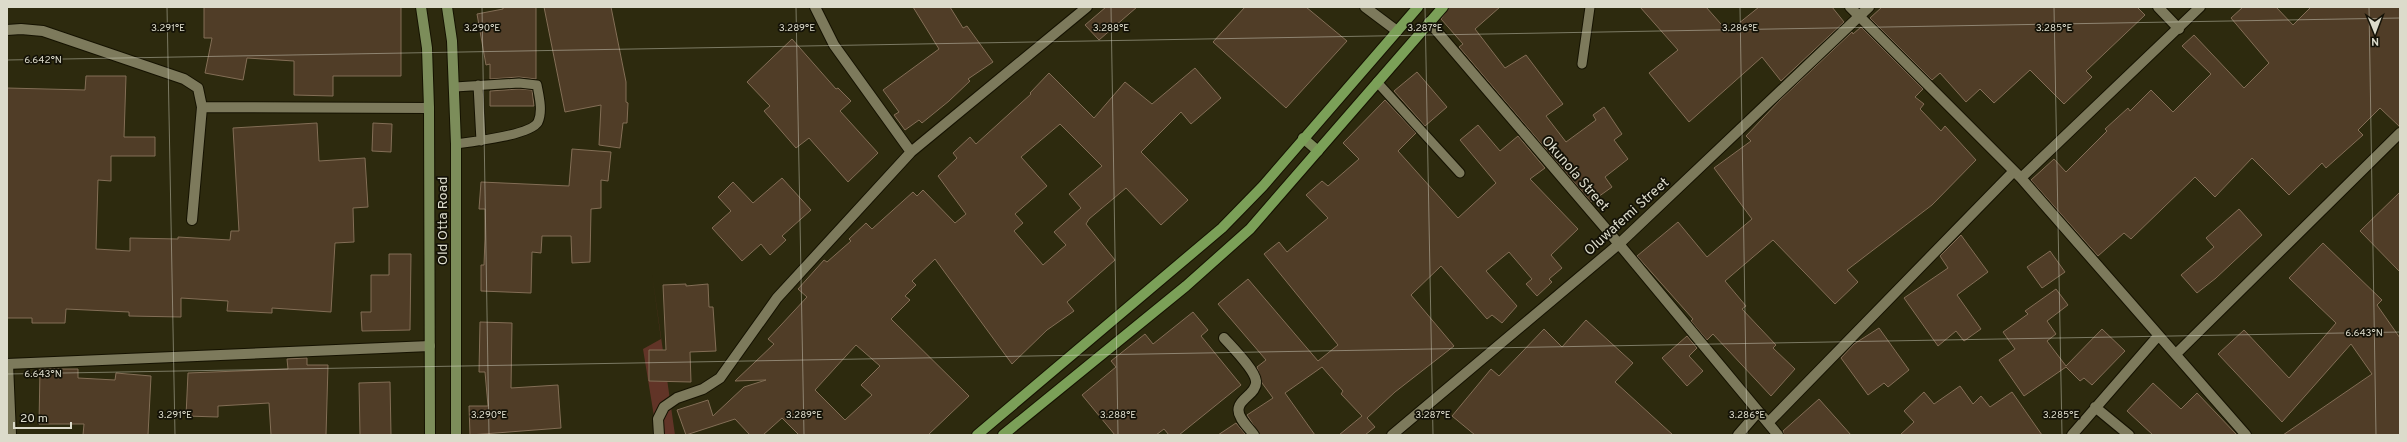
<svg xmlns="http://www.w3.org/2000/svg" width="2407" height="442" font-family="Overpass,sans-serif">
<style>
.green{fill:#613427}
.building{fill:#503d27;stroke:#836e56;fill-rule:evenodd}
.lines{fill:none;stroke-linecap:round;stroke-linejoin:round}
.service-casing{stroke:#151200;stroke-width:11}
.minor-casing{stroke:#151200;stroke-width:12}
.secondary-casing{stroke:#151200;stroke-width:12}
.primary-casing{stroke:#151200;stroke-width:12}
.service{stroke:#7d7a5c;stroke-width:9}
.minor{stroke:#7d7a5c;stroke-width:10}
.secondary{stroke:#7c8d5a;stroke-width:10}
.primary{stroke:#7ba058;stroke-width:10}
.ticks{fill:none;stroke:#dcdbcb;stroke-width:1;stroke-opacity:0.45}
.labels{text-anchor:middle;stroke-width:3.5;stroke-linejoin:round;paint-order:stroke}
.street-label{font-size:14px;fill:#dcdbcb;stroke:#141207}
.ticks-label{font-size:10px;text-anchor:middle;fill:#dcdbcb;stroke:#141207;stroke-width:3.5;stroke-linejoin:round;paint-order:stroke}
</style>
<rect width="100%" height="100%" fill="#2d2a0e"/>
<path class="green" d="M652,274L675,435H657L643,349L661,339Z"/>
<path class="building" d="M204,7H401V76H333V96L294,95V61L247,58L243,80L205,73L212,38H204Z
M503,7H536V79L519,77L490,79V64L486,65L477,14L503,9Z
M544,7H611L626,82V102L628,103L627,123H623L620,148L599,145L601,105L565,112Z
M913,7H950L963,28L967,26L993,62L968,79L970,81L949,101L922,123L919,120L905,130L894,115L899,112L883,90L939,49Z
M1106,7H1137L1099,40L1085,25Z
M1245,7H1306L1347,41L1286,108L1213,42Z
M1449,7H1500L1475,29L1505,68L1526,55L1563,104L1546,116L1566,142L1596,120L1593,115L1604,107L1622,134L1614,140L1628,159L1605,177L1612,187L1591,202L1459,47L1463,44L1441,19Z
M1640,7H1706L1728,32L1759,7H1832L1844,22L1781,81L1762,57L1689,122L1649,73L1678,50Z
M1882,7H2137L2145,15L2086,71L2092,77L2064,104L2030,70L1994,103L1980,89L1966,102L1940,73L1932,80L1870,18Z
M2243,7H2276L2293,25L2311,7H2400V127L2380,108L2358,130L2363,135L2326,168L2322,163L2289,195L2252,158L2215,197L2195,177L2131,239L2124,233L2098,256L2031,180L2054,159L2066,172L2107,131L2105,129L2128,108L2130,111L2151,90L2173,112L2211,74L2182,46L2194,35L2244,88L2269,63L2231,18Z
M1861,27L1923,89L1915,97L1924,104L1920,109L1941,131L1945,126L1976,160L1932,205L1847,270L1858,282L1835,304L1773,240L1725,281L1746,306L1742,309L1776,345L1773,348L1795,369L1771,396L1713,334L1707,340L1691,321L1693,319L1637,256L1678,222L1707,257L1752,219L1714,168L1751,141L1746,136L1780,100L1852,32L1853,34Z
M792,39L836,89L838,88L851,101L840,111L878,153L848,182L809,138L796,148L764,111L770,106L747,82Z
M1195,68L1221,98L1191,124L1181,112L1141,152L1188,200L1161,225L1126,188L1089,219L1086,224L1115,260L1067,302L1074,311L1047,330L1012,364L935,259L912,281L916,285L905,296L910,300L891,319L969,396L928,435H799L782,418L763,435H750L735,419L686,435L677,410L708,400L713,416L744,387L766,380L735,381L774,344L768,339L807,297L798,289L824,260L827,262L851,241L849,239L866,223L872,229L913,192L917,196L923,190L955,223L966,214L938,176L957,158L953,153L970,137L976,144L1031,94L1030,93L1049,73L1094,118L1125,82L1152,104ZM1060,124L1102,166L1069,194L1081,208L1054,232L1066,245L1043,265L1014,231L1023,223L1015,214L1047,186L1021,157ZM856,345L880,366L861,385L872,395L845,420L815,390Z
M1417,72L1447,107L1425,126L1394,91Z
M86,76H126L124,137H155V156H111V181L98,180L96,249L130,251V238L178,239V237L230,240L231,231H239L233,128L317,123L319,161L365,158L368,207L353,208L354,242L335,243L331,312L272,308V313L227,311L228,301L181,298V317L129,316V312L66,309L65,323H32V318H7V88L85,90Z
M519,89L532,90L534,106H490V91Z
M1385,100L1416,133L1398,151L1458,218L1496,183L1460,140L1478,125L1500,151L1518,136L1545,168L1530,179L1578,229L1551,255L1562,268L1549,279L1552,282L1537,296L1526,284L1532,279L1509,252L1486,271L1517,306L1502,323L1492,315L1487,319L1441,266L1411,295L1454,346L1395,392L1367,418L1375,427L1365,435H1339L1362,416L1341,394L1343,391L1322,367L1285,393L1315,435H1260L1247,415L1273,398L1262,383L1257,367L1266,360L1218,304L1248,279L1318,361L1338,345L1264,254L1279,242L1287,252L1328,218L1306,195L1322,181L1328,186L1359,159L1343,143Z
M373,123L392,124L391,152L372,151Z
M572,149L611,152L608,181L601,180V208L591,209L590,262L572,263L571,236H542L541,253L532,252L531,293L481,291V265H484L485,239V209H479L481,182L569,186Z
M782,178L811,210L782,236L786,240L770,255L761,244L742,261L712,228L731,211L718,197L733,182L753,203Z
M2400,192V272L2360,231Z
M2239,209L2262,235L2216,278L2197,293L2181,275L2214,247L2206,238Z
M1961,235L1988,272L1957,295L1981,329L1964,341L1956,331L1938,346L1904,298L1948,268L1940,256Z
M2323,243L2382,300L2377,305L2400,338V435H2283L2372,374L2351,344L2282,422L2218,354L2244,330L2289,378L2336,323L2289,278Z
M2050,251L2065,272L2042,288L2027,267Z
M389,254H411L410,330L362,331L361,312H371V275H389Z
M686,284V286L708,284L709,307H713L716,351L690,352L691,382L649,381V350H666L663,285Z
M2056,289L2068,305L2047,321L2056,334L2047,341L2066,366L2102,329L2125,351L2092,385L2084,378L2080,381L2066,367L2024,396L1999,360L2015,349L2003,332L2028,314L2025,311Z
M1193,312L1208,330L1201,336L1241,385L1179,435H1169L1164,429L1156,435H1115L1082,395L1116,367L1111,361L1145,334L1153,344Z
M1586,320L1633,363L1615,382L1673,435H1475L1452,416L1491,369L1499,376L1544,329L1562,347Z
M480,322L512,323L511,388L558,385L561,428L470,435L469,406H488L485,372H479Z
M1879,328L1909,370L1888,387L1884,383L1868,395L1841,358L1854,344Z
M1687,336L1697,348L1689,356L1703,371L1687,386L1662,358Z
M307,358V365H328L326,435H271L269,403L218,406V417L186,416L188,373L288,369L287,359Z
M40,369H78V378L115,380L116,373L151,376L148,435H83L84,424H39Z
M390,382L391,435H360L359,383Z
M2153,383L2181,409L2197,393L2237,435H2153L2127,411Z
M1960,386L1973,404L1981,396L1990,407L2012,392L2042,435H1900L1914,422L1904,411L1924,392L1934,404Z
M1819,399L1851,435H1784L1783,431Z
M1236,423L1246,435H1218Z"/>
<g class="lines">
<defs>
<path id="service" d="M1582,64L1590,7
M1377,82L1460,173
M478,85L481,141
M455,87L519,83L537,85C539,96 543,111 538,122C531,135 471,142 456,144"/>
<path id="minor" d="M815,7L834,45L911,152
M1365,7L1397,31
M1850,7L2021,178L2246,435
M2158,7L2179,29
M1429,22L1619,244L1778,435
M7,30L21,29L43,31L184,79L198,88L202,107L429,108
M2021,178L2200,7
M192,220L202,107
M1224,338C1232,347 1255,370 1256,381C1258,396 1230,400 1241,418C1244,424 1250,429 1254,435
M2176,354L2400,133
M7,364L430,346
M8,364L11,435
M2095,407L2129,435
M1768,423L2014,171
M659,435L658,419L664,407L677,398L703,389L720,378L777,298L911,152L1087,7
M1392,435L1619,244L1869,7
M1738,435L1758,412
M2072,435L2158,336"/>
<path id="secondary" d="M421,7L427,48L429,108L430,435
M447,7L452,41L456,144V435
M1303,138L1318,151"/>
<path id="primary" d="M977,435L1222,228L1263,186L1418,7
M1003,435L1186,286L1250,229L1443,7"/>
</defs>
<use href="#service" class="service-casing"/>
<use href="#minor" class="minor-casing"/>
<use href="#secondary" class="secondary-casing"/>
<use href="#primary" class="primary-casing"/>
<use href="#service" class="service"/>
<use href="#minor" class="minor"/>
<use href="#secondary" class="secondary"/>
<use href="#primary" class="primary"/>
</g>
<path class="ticks" d="M167,7L175,435M482,7L489,435M796,7L804,435M1111,7L1118,435M1425,7L1433,435M1740,7L1747,435M2054,7L2062,435M2369,7L2376,435M7,60L2400,18M7,374L2400,332"/>
<g class="labels">
<g class="street-label">
<text transform="translate(1576 173) rotate(49)" y="5">Okunola Street</text>
<text transform="translate(1626 216) rotate(-42)" y="5">Oluwafemi Street</text>
<text transform="translate(442 221) rotate(-90)" y="5">Old Otta Road</text>
</g>
</g>
<g class="ticks-label">
<text x="168" y="31">3.291°E</text>
<text x="482" y="31">3.290°E</text>
<text x="797" y="31">3.289°E</text>
<text x="1111" y="31">3.288°E</text>
<text x="1425" y="31">3.287°E</text>
<text x="1740" y="31">3.286°E</text>
<text x="2054" y="31">3.285°E</text>
<text x="43" y="63">6.642°N</text>
<text x="2364" y="336">6.643°N</text>
<text x="43" y="377">6.643°N</text>
<text x="175" y="418">3.291°E</text>
<text x="489" y="418">3.290°E</text>
<text x="804" y="418">3.289°E</text>
<text x="1118" y="418">3.288°E</text>
<text x="1433" y="418">3.287°E</text>
<text x="1747" y="418">3.286°E</text>
<text x="2061" y="418">3.285°E</text>
</g>
<rect width="2407" height="442" fill="none" stroke="#dcdbcb" stroke-width="16"/>
<g transform="translate(2375 32) rotate(179)" stroke="#141207" stroke-width="3" paint-order="stroke">
<path d="M0-3L7 15L0 10L-7 15Z" fill="#dcdbcb"/>
<text y="-6" font-size="11" font-weight="bold" text-anchor="middle" fill="#dcdbcb">N</text>
</g>
<path d="M14 422v6h57v-6" fill="none" stroke="#dcdbcb" stroke-width="2"/>
<text x="20" y="422" font-size="12" fill="#dcdbcb" stroke="#141207" stroke-width="3" paint-order="stroke">20 m</text>
</svg>
